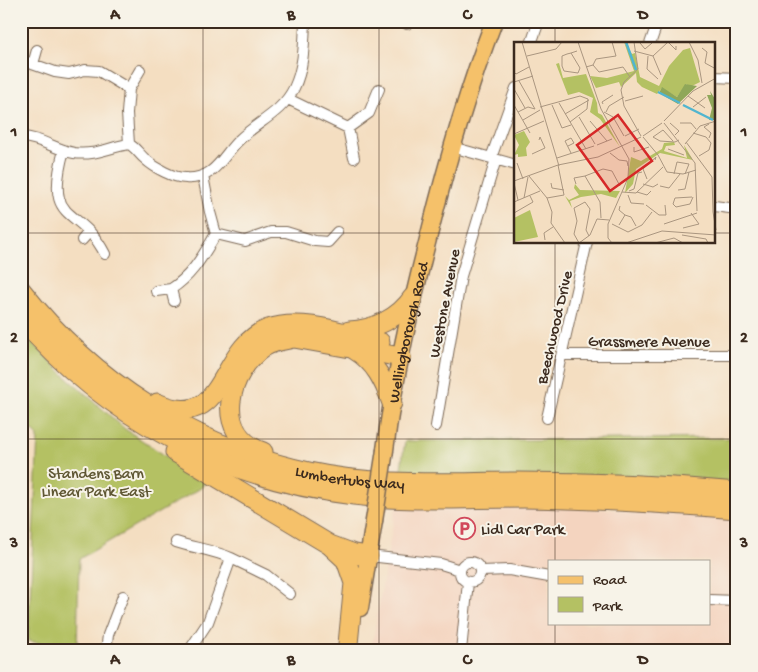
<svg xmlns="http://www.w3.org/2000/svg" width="758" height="672" font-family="'Gochi Hand',sans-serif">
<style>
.built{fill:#f4d4bf;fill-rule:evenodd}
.green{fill:#b4c163;stroke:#787640}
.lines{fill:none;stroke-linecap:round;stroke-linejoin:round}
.street-casing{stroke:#7c6957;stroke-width:12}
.primary-casing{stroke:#7c6957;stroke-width:19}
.highway-casing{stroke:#7c6957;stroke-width:21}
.street{stroke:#fff;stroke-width:10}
.primary{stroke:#f5c16b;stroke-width:16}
.highway{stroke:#f5c16b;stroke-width:19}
.primary-bridge-casing{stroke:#7c6957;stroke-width:19;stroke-linecap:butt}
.primary-bridge{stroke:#f5c16b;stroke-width:16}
.grid{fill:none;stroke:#3b2a1e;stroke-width:1;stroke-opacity:0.55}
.labels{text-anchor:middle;stroke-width:4;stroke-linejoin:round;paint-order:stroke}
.street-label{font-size:16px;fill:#3b2a1e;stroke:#f7f3e8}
.park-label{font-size:16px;fill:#5f5733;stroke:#f7f3e8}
.poi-label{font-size:16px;fill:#3b2a1e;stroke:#f7f3e8;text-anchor:start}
.inset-river{fill:none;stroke:#51b5cf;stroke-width:2.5}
.inset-road{fill:none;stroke:#aa9680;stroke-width:1}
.view{fill:#d62828;fill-opacity:0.15;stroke:#d62828;stroke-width:2.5}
.inset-edge{fill:none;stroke:#3b2a1e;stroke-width:2.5}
.neatline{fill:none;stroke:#3b2a1e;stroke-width:2}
.grid-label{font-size:16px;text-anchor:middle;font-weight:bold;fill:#3b2a1e}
</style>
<rect width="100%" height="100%" fill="#f7f3e8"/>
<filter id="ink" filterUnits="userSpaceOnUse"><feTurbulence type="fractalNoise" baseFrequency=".02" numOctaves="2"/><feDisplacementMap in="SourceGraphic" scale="10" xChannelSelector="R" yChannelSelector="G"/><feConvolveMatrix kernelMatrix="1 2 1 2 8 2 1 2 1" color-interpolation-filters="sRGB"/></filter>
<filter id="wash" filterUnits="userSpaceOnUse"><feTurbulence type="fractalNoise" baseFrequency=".0096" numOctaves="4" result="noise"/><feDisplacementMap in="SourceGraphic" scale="20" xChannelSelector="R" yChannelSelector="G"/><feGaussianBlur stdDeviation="1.12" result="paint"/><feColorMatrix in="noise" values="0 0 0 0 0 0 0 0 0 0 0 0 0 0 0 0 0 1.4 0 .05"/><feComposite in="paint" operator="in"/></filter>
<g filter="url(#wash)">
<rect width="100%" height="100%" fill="#f4dec1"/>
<path class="built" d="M399,503L659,511L737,518V651H371L395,511ZM549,561H709V623H549Z"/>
<path class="green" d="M21,330L62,373L125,429L205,482L201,488L79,559L77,651H40V643L28,641L38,436L21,418Z
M737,438V485L400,475L405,441Z"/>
</g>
<g filter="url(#ink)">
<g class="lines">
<defs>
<path id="street" d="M407,24L408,21
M531,44L539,21
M650,44L658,21
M21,60L55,72L69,74L85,70L99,71L129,89L127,113L129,144
M33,64L37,50
M714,77L737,78
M129,89L140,70
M288,99L348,128L369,113L379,89
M348,128L354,158
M21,137C40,137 56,150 74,153C95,156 110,147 129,144C136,148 139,154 145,159C155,168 173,178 186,178C194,179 205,176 211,171C222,163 229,149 239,140C257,122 282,113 294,88C304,67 304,44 305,21
M452,147L516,165
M64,150C43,227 79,203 105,254
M491,158L516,88
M203,176L210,212L216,234L245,241L271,232H286L315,241L328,242L337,232
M714,206L737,209
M82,240L89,232
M156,291L171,289
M174,301L171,289C193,275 203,255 216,234
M562,355H737
M547,418L587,242
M436,426L461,276L496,159
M176,542C194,548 213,550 231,558
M369,556L441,564L460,570
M460 572a10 10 0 1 1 20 0a10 10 0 1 1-20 0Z
M481,571L509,570L549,577
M709,600L737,601
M106,651L108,635L123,596
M189,651L208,622L231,558L266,575L290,594
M461,651L468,582"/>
<g id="primary">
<path id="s1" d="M385,450C394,377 411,306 429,235C447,162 467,91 494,21"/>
<path d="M360,608L374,521"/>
</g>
<g id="highway">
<path id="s2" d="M21,290C93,382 194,447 309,472C377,487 449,482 519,482C592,482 664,485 737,492"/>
<path d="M21,318C105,417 225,480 354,495C410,502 468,498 524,498C596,499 666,503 737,509"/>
<path d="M349,331C374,330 399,318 413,297"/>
<path d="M355,350C375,362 384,381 392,403"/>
<path d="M157,403C227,434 217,348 268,329C302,317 346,334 380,342"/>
<path d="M175,452L330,545L354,554L369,556"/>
<path d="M263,452C212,434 228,371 264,347C273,341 283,340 294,338L401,357"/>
<path d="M332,547L346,560L354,583L348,644L349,651"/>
</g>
</defs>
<use href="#street" class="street-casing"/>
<use href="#primary" class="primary-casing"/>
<use href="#highway" class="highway-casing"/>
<use href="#street" class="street"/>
<use href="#primary" class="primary"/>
<use href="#highway" class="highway"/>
<defs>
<path id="primary-bridge" d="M374,521L385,450"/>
</defs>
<use href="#primary-bridge" class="primary-bridge-casing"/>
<use href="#primary-bridge" class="primary-bridge"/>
</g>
</g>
<path class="grid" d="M203,21V651M379,21V651M555,21V44M21,233H516M714,233H737M555,242V561M21,439H737M555,623V651"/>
<defs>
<symbol id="parking-ring" viewBox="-11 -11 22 22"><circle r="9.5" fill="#f7f3e8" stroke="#d1495b" stroke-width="1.5"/><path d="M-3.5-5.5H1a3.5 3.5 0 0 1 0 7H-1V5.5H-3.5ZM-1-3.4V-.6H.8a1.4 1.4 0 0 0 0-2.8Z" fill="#d1495b"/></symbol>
</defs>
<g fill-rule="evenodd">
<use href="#parking-ring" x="452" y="516" width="25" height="25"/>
</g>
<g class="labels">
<g class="street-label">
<text transform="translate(443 303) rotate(-79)" y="6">Westone Avenue</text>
<text transform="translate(553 327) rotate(-77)" y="6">Beechwood Drive</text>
<text dy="6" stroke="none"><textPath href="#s1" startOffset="120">Wellingborough Road</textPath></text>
<text x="649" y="346">Grassmere Avenue</text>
<text dy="6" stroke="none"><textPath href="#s2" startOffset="389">Lumbertubs Way</textPath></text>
</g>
<g class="park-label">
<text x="96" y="478">Standens Barn<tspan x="96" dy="18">Linear Park East</tspan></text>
</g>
<g class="poi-label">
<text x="481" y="534">Lidl Car Park</text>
</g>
</g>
<g transform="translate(514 42)">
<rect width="201" height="201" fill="#f4dec1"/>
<path d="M110,0L118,12L121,11L126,35L145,44L155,24L169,8L176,6L186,40L176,45L172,42L163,55L148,46L143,52L128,45L123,40L122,31L107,45L105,40L82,46L76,34L93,36L120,29ZM45,21L49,36L72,32L83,61L84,71L88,73L106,105L86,77L76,70L79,56L65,50L54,53L42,22ZM10,89L16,100L12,106L13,114L4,115V112L0,113L5,103L0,93ZM160,100L161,103L152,104L150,109L173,116L170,103L179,118L146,111L122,127L119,142L111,151L117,115L127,119L148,107L150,101ZM61,142L66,148L106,149L102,156L87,152L67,155L56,159L58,166L51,154L55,158L65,153L60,146ZM16,168L24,195L0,200V176Z" fill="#b4c163"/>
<path d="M171,42L183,44L164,62L145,51L148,45L163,55ZM196,49L201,57V78H195L198,66L193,53H197Z" fill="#8fa759"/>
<path class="inset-river" d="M112,0L122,28M144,50L166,61M169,63L199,78"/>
<path class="inset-road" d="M8,0L45,124M64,0L87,67L115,117L114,136L94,182V196L98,201M120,0L124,27L110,40L107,48L110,64L127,94M154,0L162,8V4M175,0L184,18L188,41M126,1L131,7L138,1M188,6L193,10L191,21L202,27M120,9L139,14L154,0M57,11L66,26L64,31L50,29L48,24V14L53,12L57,11L63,9M13,14L42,7L48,0M134,14L133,27L144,37M139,14L147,33M79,23L82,17L102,14L98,0M72,25L79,23L85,30L109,25L116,35M0,30L2,32L15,25M5,39L21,67M0,40L19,34M0,47L11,66M174,54L191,66M111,59L129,54M45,61L72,107M89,62L88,60L99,53M0,63L16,91M38,63L48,86L57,83M26,65L66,54L74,57L73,67L56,80M179,65L192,55M4,70L14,65L21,67M90,70L99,75L110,94M92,70L95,64L110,55M51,72L75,58M65,75L81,102M9,78L26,68M76,79L93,99M150,79L179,49L202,36M150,81L181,121L183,169M156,81L165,89L161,93M166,81H177L182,87M179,91L192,95L197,101L195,108L185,114M0,92L30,79M111,94L125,87M129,94L148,81M129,95L144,113L153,130L169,132L182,128M195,96L197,91L190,85L195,82M159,99L149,88L139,95L146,99L161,100L165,98M172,100L198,135L199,170M171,102L186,84L202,79M83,103L98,97M54,104L60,101L57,96L51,99L57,111M120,105V110L135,105M154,107L170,113M96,111L105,118L113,119L114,124M18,112L31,106L26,95L25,98M43,116L80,104M3,121L9,137M160,132L163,120L175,122L171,132M15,134L33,156L38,170L37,181L51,201M133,137L129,127L142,115L141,118M0,139L44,123L84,115L127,95M0,141L4,158M37,141L38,146L50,148M62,142L60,136L71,134M129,142L139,145L144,142M146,144L155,146L166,132M164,148L171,147L175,130M115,149L120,147L124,131L128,130M108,150L122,151L149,125M123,150L133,153L137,149M114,153L117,161L130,162M10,156L14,135M33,156L50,153L44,123M0,160L26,149M132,163L145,173H152L151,163M162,165L159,162L161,156L178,155M162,165L176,162L179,155M199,170L202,188M0,171L19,160L16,154M111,173L117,175L122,184M87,176L86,160L71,134L89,127L98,129L106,144M98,182L114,190L128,183L138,170M150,182L183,171M105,183L111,173L105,168L106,164M169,186L185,182L177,171M168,193L192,197L194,201M31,198L30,191L39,185M65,201L60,192L63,179L60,166L71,160L76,167L72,188L75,194M65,201L76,193L83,177L95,178M112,201L148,189L202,193M141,201L160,196L169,201"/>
<path class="view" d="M104,73L138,119L96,149L63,103Z"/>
<rect width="201" height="201" class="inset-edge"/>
</g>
<rect width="758" height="672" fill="none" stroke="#f7f3e8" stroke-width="55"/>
<rect x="548" y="560" width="162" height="65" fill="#f7f3e8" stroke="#aca397"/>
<rect x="558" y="576" width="25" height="8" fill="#f5c16b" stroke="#aca397"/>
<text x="593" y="584" font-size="15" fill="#3b2a1e">Road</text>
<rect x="558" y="597" width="25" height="15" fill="#b4c163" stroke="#aca397"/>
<text x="593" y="610" font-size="15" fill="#3b2a1e">Park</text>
<rect x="28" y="28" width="702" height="616" class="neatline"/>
<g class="grid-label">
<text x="115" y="19">A</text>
<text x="291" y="19">B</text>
<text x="467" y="19">C</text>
<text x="643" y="19">D</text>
<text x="14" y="136">1</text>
<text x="744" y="136">1</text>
<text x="14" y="342">2</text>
<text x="744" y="342">2</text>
<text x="14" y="547">3</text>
<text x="744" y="547">3</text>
<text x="115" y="664">A</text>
<text x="291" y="664">B</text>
<text x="467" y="664">C</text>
<text x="643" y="664">D</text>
</g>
</svg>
